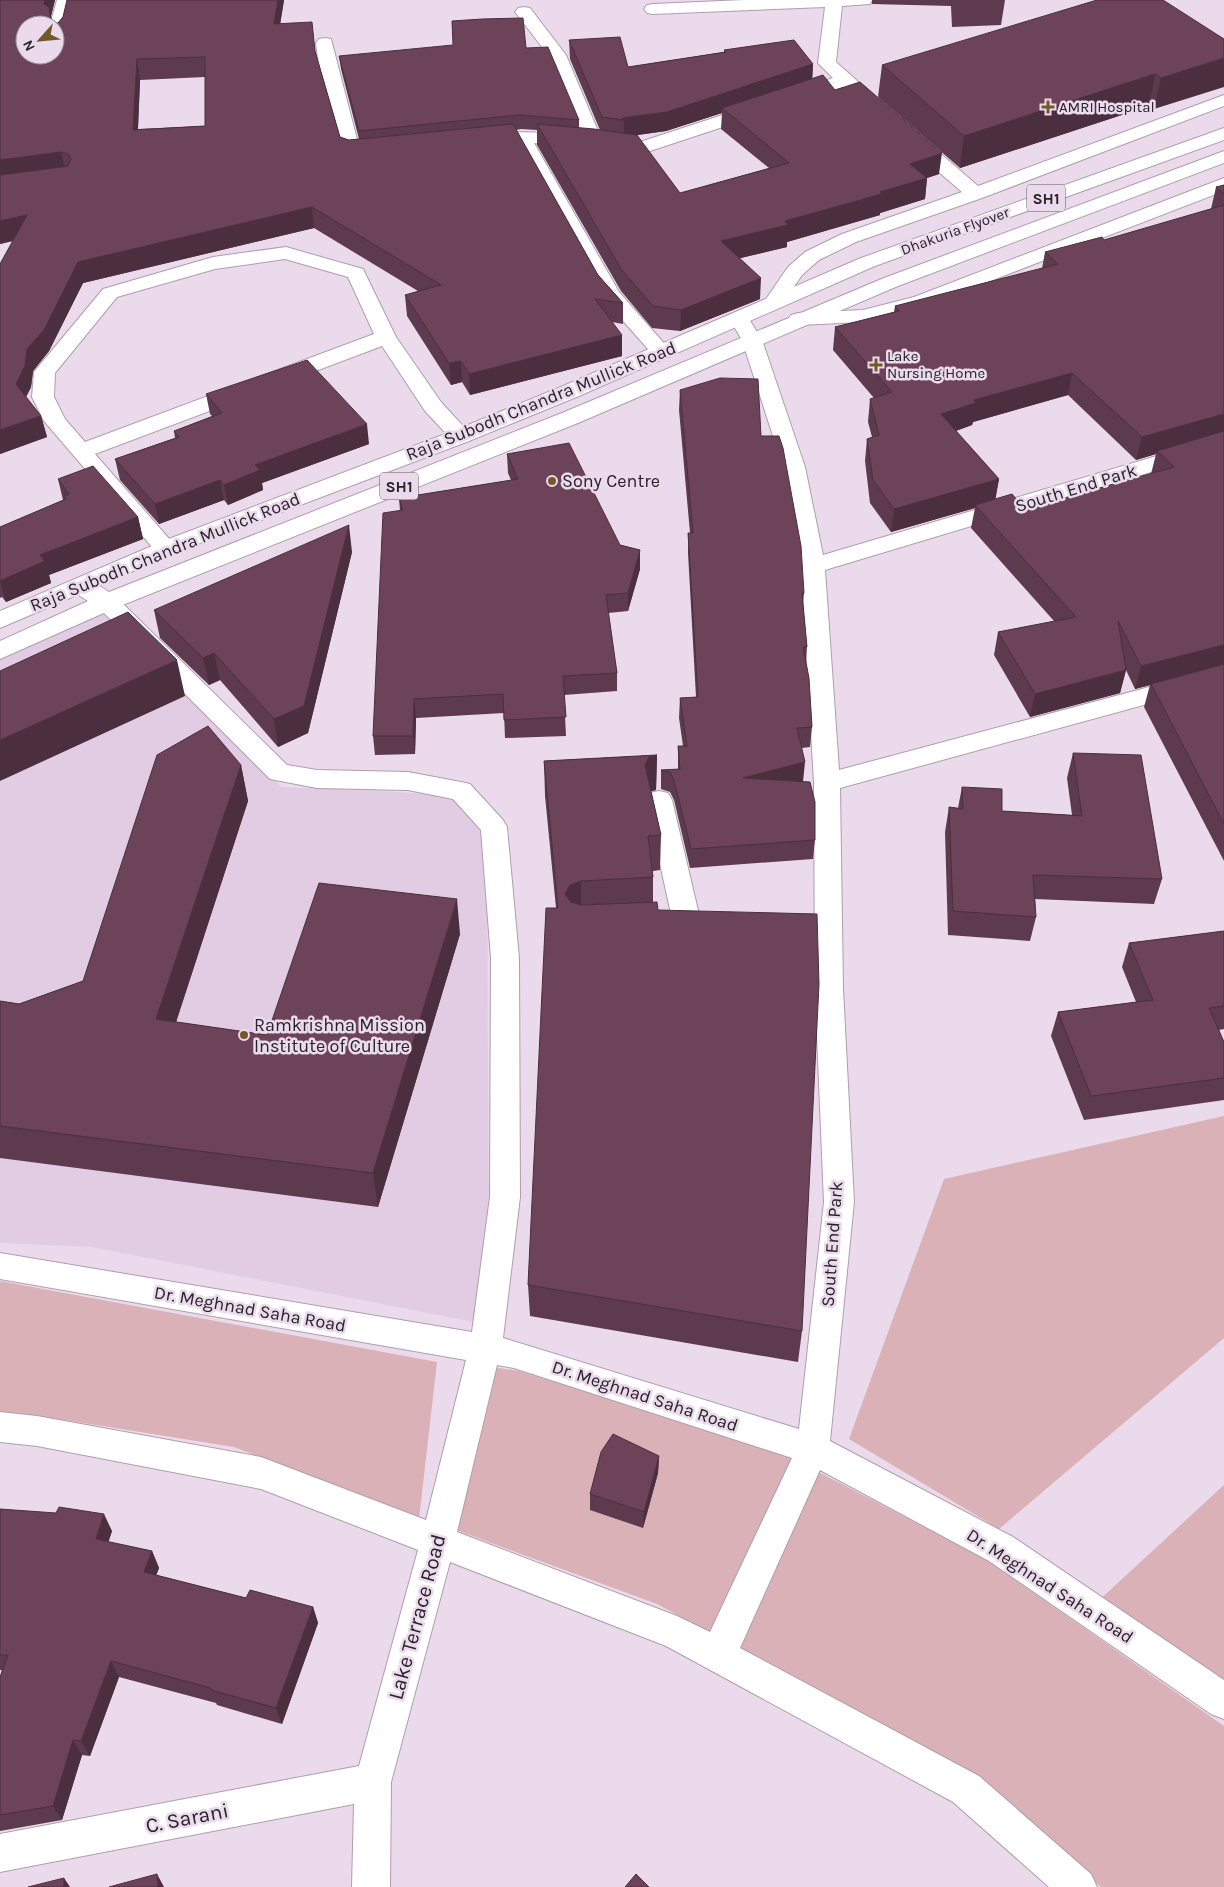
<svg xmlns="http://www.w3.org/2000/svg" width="1224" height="1887" font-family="Karla,sans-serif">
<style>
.built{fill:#e2cce4}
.green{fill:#dab1b6}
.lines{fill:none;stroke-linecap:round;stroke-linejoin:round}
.minor-casing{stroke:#ae9eaf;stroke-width:2}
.major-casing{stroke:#ae9eaf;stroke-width:2}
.minor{fill:#fff;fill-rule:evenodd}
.major{fill:#fff;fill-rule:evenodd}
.wall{fill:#5d3a4d;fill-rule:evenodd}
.shaded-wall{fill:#4c2f3e}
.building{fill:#6c4359;stroke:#4c2f3e;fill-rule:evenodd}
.poi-dot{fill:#72592a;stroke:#eadaec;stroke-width:2}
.labels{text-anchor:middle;stroke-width:5;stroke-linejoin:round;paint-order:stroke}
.far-poi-label{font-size:15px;fill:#282229;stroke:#eadaec;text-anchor:start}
.far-street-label{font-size:15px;fill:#282229;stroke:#eadaec}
.shield{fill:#eadaec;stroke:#625964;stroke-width:1}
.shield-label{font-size:16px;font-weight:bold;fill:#282229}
.street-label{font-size:18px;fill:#282229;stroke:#eadaec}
.poi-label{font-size:18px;fill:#282229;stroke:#eadaec;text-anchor:start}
.near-street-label{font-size:21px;fill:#282229;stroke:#eadaec}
</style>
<rect width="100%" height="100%" fill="#eadaec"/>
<path class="built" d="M99,601L281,787L384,791L453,796L487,828L489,1325L92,1247L0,1243V645Z"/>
<path class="green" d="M1224,1116V1338L999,1529L849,1439L944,1179Z
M0,1281L437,1362L419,1519L234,1447L65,1420L0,1414Z
M479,1365L519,1371L776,1450L984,1558L1224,1726V1887H1101L973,1774L657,1604L456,1530Z
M1224,1485V1713L1083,1615Z"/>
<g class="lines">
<defs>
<path id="minor" d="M57,0H73L65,37L62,41L56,42L55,25H50Z
M744,0H872L870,4L842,6L836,62L864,87L867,91L864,95H852L843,87L795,102L789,101L786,97L789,93L833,78L818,63L825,7L653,14L647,13L644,9L647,5L653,4Z
M524,7L530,8L566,55L601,138L637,143L750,106H762L765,110L762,114L638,155L594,148L534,143L619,292L669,349L672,353L669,357L662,359L655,357L600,295L515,143L484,147L477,145L475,141L477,137C512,129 547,133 582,136L549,56L515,12L518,8Z
M325,38L331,39L359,147H381L383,151L381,155L351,159L344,157L342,153L319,66L316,43L319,39Z
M1224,95V106L982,198L856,242L819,260L802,275L781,306L774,308L767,306L764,302L788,267L805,252L842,234L962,192L905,143L903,139L905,135H919L978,186Z
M1224,178V191L928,305L863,322L798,325L791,323L788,319L791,315L798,313L863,310L914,297Z
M286,247L363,269L396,337L441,402L472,436L469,441L461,443L453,441L425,411L382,346L95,454L178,549L174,554L166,556L158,554L44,421L32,397L34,372L103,289L213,257ZM285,259L348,277L374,334L85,442L65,419L54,397L55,373L117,297L215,269Z
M739,312L746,314L762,340L805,467L823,555L1224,436V450L825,570L839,770L1224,667V683L840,788L843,988L854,1202L830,1441L1013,1537L1224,1680V1719L1211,1714L989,1561L820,1470L740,1648L979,1776L1091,1874L1097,1887H1049L953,1802L666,1646L450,1562L391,1782L390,1887H352L354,1804L0,1872V1834L359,1766L418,1550L261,1489L37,1446L0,1442V1412L37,1416L261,1457L426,1520L466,1360L0,1279V1253L472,1332L490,1197L491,958L481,830L453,799L408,790L317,788L270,779L99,608L72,591L68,586L72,581C88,576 102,588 115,596L287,765L317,770L408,772L461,782L470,784L503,820L507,827L519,958L520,1197L503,1338L799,1429L824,1202L815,988L814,782L801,566L783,467L742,340L729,318L732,314ZM497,1365L514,1368L792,1458L710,1632L677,1616L457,1532Z
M659,791L668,793L672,800L701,923L697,930L687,933L677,930L673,923L646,800L650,793Z"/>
<path id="major" d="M1224,128V140L875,266L579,396L469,441L182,550L0,628V611L166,540L453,431L563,386L861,258Z
M1224,151V163L898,286L578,423L115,608L0,659V641L99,596L562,413L884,278Z"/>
</defs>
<use href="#minor" class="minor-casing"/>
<use href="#major" class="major-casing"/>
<use href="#minor" class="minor"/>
<use href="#major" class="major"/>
</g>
<path class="wall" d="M0,0H55L51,16L52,23H58L63,17L67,0H284L280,24L315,51L340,137L349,140L359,139L341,69L339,56L526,48L579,120V128L600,130L570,59L569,40L628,67L724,52V50L813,64L812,79L835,90L939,174L927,178L925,199L880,213V215L787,242V247L740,258L760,299L680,331L652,328L621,291L537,145V130L521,129L516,130L598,275L623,303V324L612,322L622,356L470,395L462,382L451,385L407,316L405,295L418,291L314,228L83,283L49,351L33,371L31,387L26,397L41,416L47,437L0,454L13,241L0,244ZM205,77V126L138,129L140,80ZM722,113L721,129L769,168L680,193L636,135L666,131Z
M872,0H1005L1001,25L952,27L951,6L872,4Z
M1224,39L1154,109L1149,106L960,168L878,97L882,65Z
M1224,185V861L1144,707L1150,685L1135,689L1126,670L1120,693L1030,717L994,655L998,632L1054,621L971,528L975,508L891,532L870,503L865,461L867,439L872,437L868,422L870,399L874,398L833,350L835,327L894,312L895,306L1042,269L1045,252L1104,240L1211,209L1216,187ZM1068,395L1136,460L1156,454L1151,474L1025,509L995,499L999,479L956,431L972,425L973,422Z
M680,390L761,436L804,593L803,604L807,647L806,662L812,727L810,747L802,748L803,782L815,840L813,859L690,868L674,800L670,792L661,789V770L678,769V746H683L679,718L680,698L696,697L688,553V533H690L679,410Z
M206,394L369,444L262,483L263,490L228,505L224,500L159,524L120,480L115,459L175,438L174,431L212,416L210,414Z
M507,454L620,545L640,550V569L628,611L608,613L617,673V691L564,695L566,736L505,738L504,713L416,718L415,754L375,755L373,736L400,511L399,498L511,480L508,473Z
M58,479L138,517L143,539L49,575L51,583L6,602L2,597L0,598V527L63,500Z
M352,552L308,733L278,747L220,680L209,685L160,638L154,610Z
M1073,753L1162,879L1154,904L1035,899L1036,917L1030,941L948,935L945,832L949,807L958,808L962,787L1002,811L1072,815L1067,778Z
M657,755L656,790L651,791L661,835L660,870L653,871V902L658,910L802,1331L798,1362L530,1316L528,1285L556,908L545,796L544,761Z
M241,765L248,801L176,1022L267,1035L460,934L378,1207L0,1158V1001L19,1004L83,981Z
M1224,931V1029L1219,1030L1224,1042V1100L1084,1120L1051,1036L1058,1012L1136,1002L1122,967L1129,943Z
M659,1456L658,1473L643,1528L590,1510V1494Z
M0,1509L112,1531L108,1542L152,1551L159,1568L156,1575L246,1598L313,1607L318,1623L282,1724L217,1705L216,1703L119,1677L90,1756L82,1755L62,1820L0,1831V1678L2,1670H0Z"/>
<path class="shaded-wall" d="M45,0H55L51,16L53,25H51L44,4Z
M278,0H284L277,44L274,24Z
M1224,58V87L1154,109L1161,78Z
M137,59L140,80L137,150L133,130Z
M813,64L812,83L722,108V113L666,131L624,137V120L622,118Z
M1155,74L1149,106L960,168L964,136Z
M61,152L66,173L0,181V160Z
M942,153L939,174L927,178L925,199L880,213V215L787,242V247L720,263L721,241L785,221L910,164Z
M312,207L314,228L83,283L49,351L33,371L31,387L22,405L16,384L27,349L78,262Z
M27,215L32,236L0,244V221Z
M761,278L760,299L680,331L681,310Z
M622,335V356L470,395L469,374Z
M461,361L462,382L451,385L449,363Z
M1072,373L1068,395L973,422L972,425L938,437L941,414L974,400Z
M1224,414V435L1157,451L1156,454L1136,460L1142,437Z
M41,416L47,437L0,454V430Z
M367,424L369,444L262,483L263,490L228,505L224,485L255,465Z
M999,479L995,502L975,505V508L891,532L894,509Z
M220,480L224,500L159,524L155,504Z
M138,517L143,539L49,575L51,583L6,602L0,581L40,555Z
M349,525L352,552L308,733L278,747L274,719Z
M640,550V569L628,611V593Z
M1224,645V666L1135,689L1141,666Z
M214,653L220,680L209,685L203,658Z
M177,660L185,696L0,781V740Z
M1126,670L1120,693L1030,717L1035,694Z
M414,699L416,718L415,754L413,736Z
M657,755L656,790L648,792L645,765L649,757Z
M805,762L803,782L743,778Z
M241,765L248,801L166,1053L156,1019Z
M581,881V916L566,929L565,894L570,885Z
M457,899L460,934L378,1207L373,1173Z
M659,1456L658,1473L643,1528L644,1512Z
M104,1514L112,1531L104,1556L96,1539Z
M152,1551L159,1568L151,1589L144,1572Z
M313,1607L318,1623L282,1724L276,1708Z
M111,1661L119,1677L90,1756L81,1741Z
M73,1740L82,1755L62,1820L53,1806Z
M157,1874L164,1887H158Z
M64,1878L70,1887H64Z"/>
<path class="building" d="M0,0H45L44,4L49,7L51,23H58L63,17L67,0H278L274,24L312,22L315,51L340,137L349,140L513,124L598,275L623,303L595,299L622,335L469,374L461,361L449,363L405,295L441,285L312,207L78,262L44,330L27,349L25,366L16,384L41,416L0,430V264L27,215L0,221V175L68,166L71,159L68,154L61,152L0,160ZM25,25H55V55H25ZM205,57V126L133,130L137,59Z
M1097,0H1163L1224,39V58L1161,78L1155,74L964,136L882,65Z
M523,18L526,48L548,47L579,120L520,115L359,131L339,56L453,45L452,21L482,19Z
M620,37L628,67L726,52L724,50L794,40L813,64L667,112L622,118L624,120L602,117L569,40Z
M823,75L835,90L860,82L942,153L910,164L927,178L880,192L882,194L785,221L788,225L721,241L761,278L681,310L653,306L621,269L537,124L594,129L637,135L680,193L789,163L722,108Z
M1224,185V194L1216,187Z
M1224,205V414L1142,437L1072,373L974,400L976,403L941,414L999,479L894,509L873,480L867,439L879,435L870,399L892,392L835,327L899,311L895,306L1058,264L1045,252L1102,237L1104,240Z
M307,360L367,424L255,465L260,470L224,485L220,480L155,504L115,459L179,437L174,431L222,413L206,394Z
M720,378L758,379L761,436H779L783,448L801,546L804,593H802L807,647H803L809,678L812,727L797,728L805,762L743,778L810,782L815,802V840L691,849L674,780L670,772L661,770L680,769L678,746H687L680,698L698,697L688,533H693L680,390Z
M1224,431V645L1141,666L1118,621L1126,670L1035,694L998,632L1076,617L975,505L1012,494L1025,509L1174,467L1157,451Z
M569,443L620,545L640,550L628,593L606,595L617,673L563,676L566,717L504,720L503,694L414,699L413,736H373L383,513L403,510L399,498L518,479L507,454Z
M93,466L138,517L40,555L45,561L0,581V527L66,499L64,496L69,494L58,479Z
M349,525L304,706L274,719L214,653L203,658L154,610Z
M128,612L177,660L0,740V671Z
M1224,664V824L1151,684Z
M208,726L241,765L156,1019L267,1035L319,883L457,899L373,1173L0,1126V1001L19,1004L83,981L157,755Z
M1073,753L1141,755L1162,879L1033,875L1036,917L953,911L949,807L963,809L962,787L1002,789V811L1082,816Z
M657,755L649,757L645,765L661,835L648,836L653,877L581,881L570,885L565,894L571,902L581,905L657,902L658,910L817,914L819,984L802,1331L528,1285L546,908H558L544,761Z
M1224,931V1006L1209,1008L1224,1042V1078L1091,1096L1058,1012L1153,1000L1129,943Z
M613,1434L659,1456L644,1512L590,1494L601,1452Z
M59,1507L104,1514L96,1539L152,1551L144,1572L246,1598L250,1590L313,1607L276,1708L211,1690V1688L111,1661L81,1741L73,1740L53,1806L0,1815V1677L8,1655H0V1509L56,1513Z
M157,1874L158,1887H109Z
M636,1874L649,1887H625Z
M64,1878V1887H28Z"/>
<g class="poi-dot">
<path d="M1045.5 99.5h5v5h5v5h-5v5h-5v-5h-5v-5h5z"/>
<path d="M873.5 357.5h5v5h5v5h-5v5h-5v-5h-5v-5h5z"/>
<circle cx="552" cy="481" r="5"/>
<circle cx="244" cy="1035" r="5"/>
</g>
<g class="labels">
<g class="far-poi-label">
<text x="1059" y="112">AMRI Hospital</text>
<text x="887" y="361">Lake<tspan x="887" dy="17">Nursing Home</tspan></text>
</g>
<g class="far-street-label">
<text transform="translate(955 231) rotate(-20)" y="5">Dhakuria Flyover</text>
</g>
<g class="shield">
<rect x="1027" y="184.5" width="38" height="27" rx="4"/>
<rect x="380" y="472.5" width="38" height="27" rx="4"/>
</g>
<g class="shield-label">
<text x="1046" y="204">SH1</text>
<text x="399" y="492">SH1</text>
</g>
<g class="street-label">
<text transform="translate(541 401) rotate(-22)" y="6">Raja Subodh Chandra Mullick Road</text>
<text transform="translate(1076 488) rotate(-17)" y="6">South End Park</text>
<text transform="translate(165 552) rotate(-22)" y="6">Raja Subodh Chandra Mullick Road</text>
<text transform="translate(832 1244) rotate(-86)" y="6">South End Park</text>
<text transform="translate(250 1309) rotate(10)" y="6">Dr. Meghnad Saha Road</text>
<text transform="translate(645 1396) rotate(18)" y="6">Dr. Meghnad Saha Road</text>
<text transform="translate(1050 1586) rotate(33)" y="6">Dr. Meghnad Saha Road</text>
</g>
<g class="poi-label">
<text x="562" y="487">Sony Centre</text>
<text x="254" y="1031">Ramkrishna Mission<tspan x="254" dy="21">Institute of Culture</tspan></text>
</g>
<g class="near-street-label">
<text transform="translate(417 1617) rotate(-75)" y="7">Lake Terrace Road</text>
<text transform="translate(187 1818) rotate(-11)" y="7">C. Sarani</text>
</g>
</g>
<g transform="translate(40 40) rotate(243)"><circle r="24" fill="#eadaec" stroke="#9c909e"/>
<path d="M0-4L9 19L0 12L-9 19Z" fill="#72592a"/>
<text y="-8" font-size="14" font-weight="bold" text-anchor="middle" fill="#282229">N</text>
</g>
</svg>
